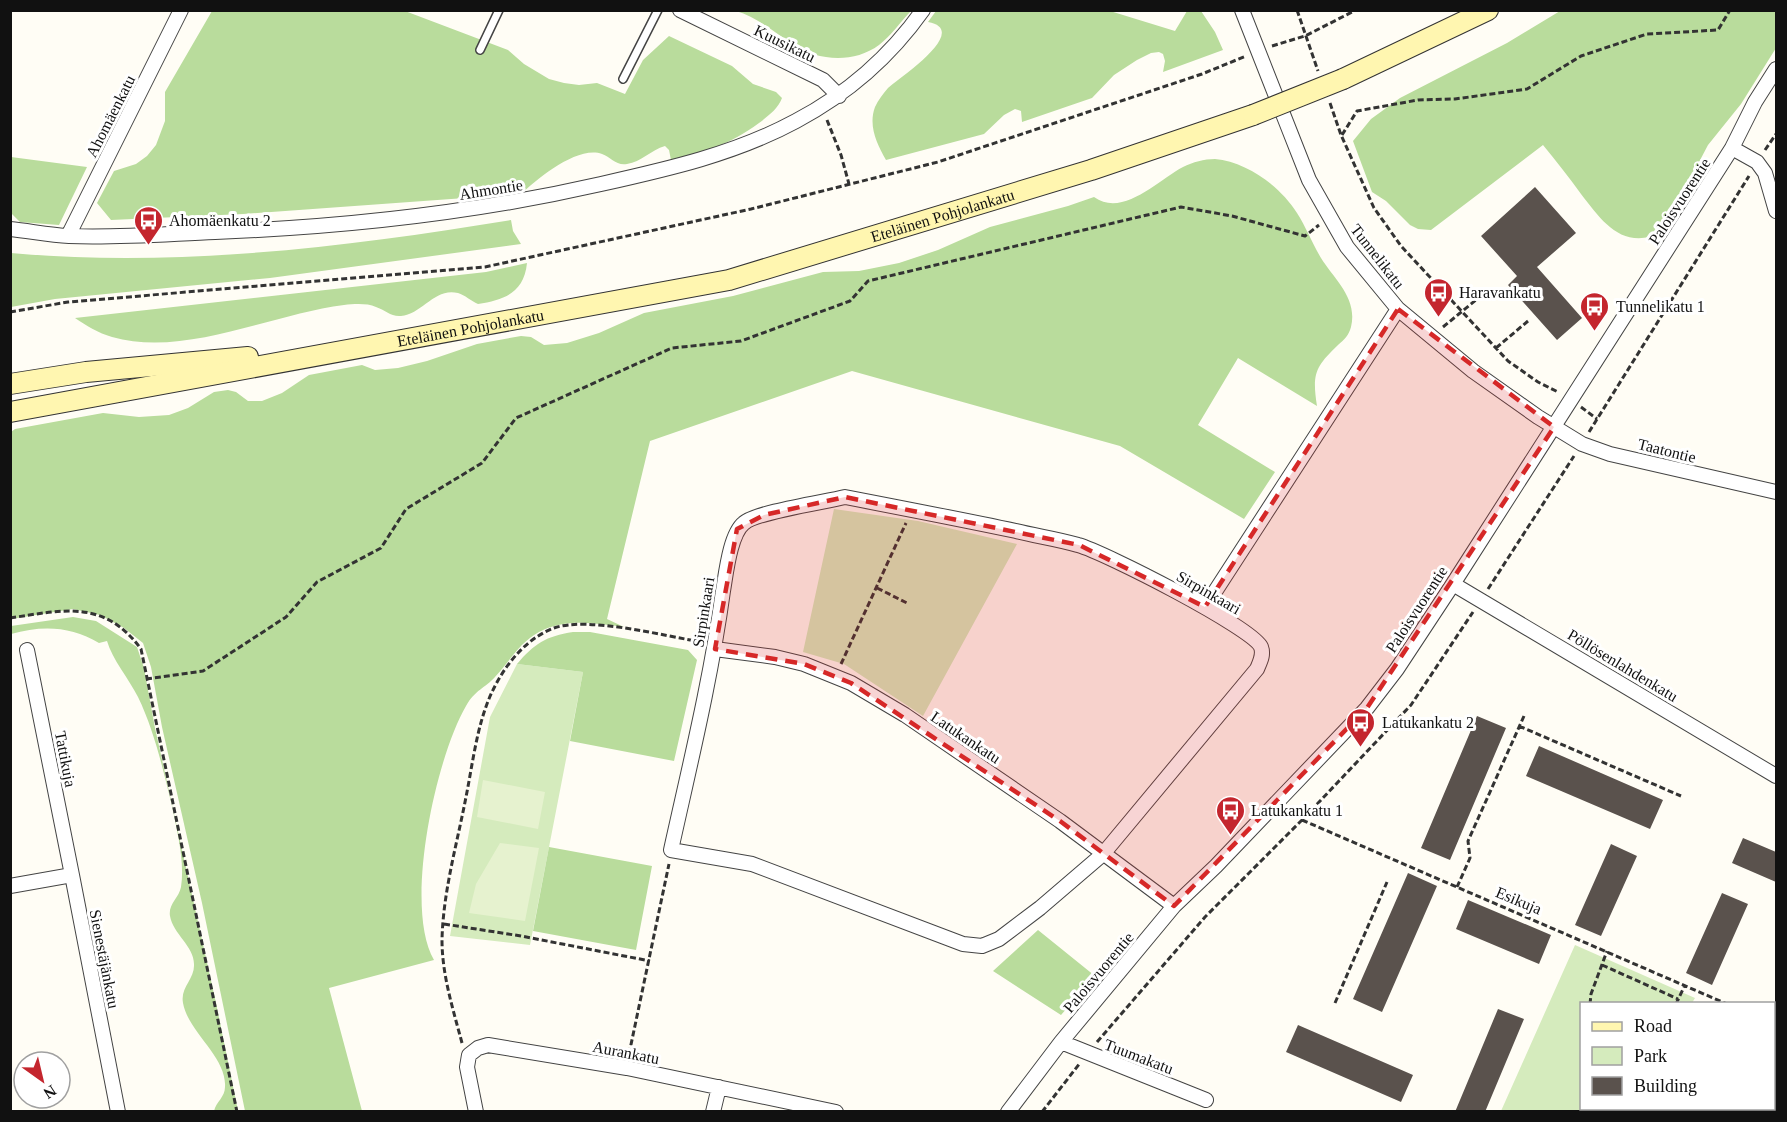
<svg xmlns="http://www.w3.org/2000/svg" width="1787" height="1122" font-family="'Times New Roman',serif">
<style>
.green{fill:#d5ebbd}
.forest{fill:#b9dc9c}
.pitch{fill:#e6f2cf}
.building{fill:#5a524d}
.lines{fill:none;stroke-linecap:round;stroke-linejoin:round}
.service-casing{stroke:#444;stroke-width:10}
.minor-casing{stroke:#444;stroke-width:16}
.secondary-casing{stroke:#333;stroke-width:22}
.path{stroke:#333;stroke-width:3;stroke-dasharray:6 3;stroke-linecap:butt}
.service{stroke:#fff;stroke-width:7}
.minor{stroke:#fff;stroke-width:14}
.secondary{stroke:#fff6b0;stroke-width:20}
.secondary-bridge-casing{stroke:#333;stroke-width:22;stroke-linecap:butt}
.secondary-bridge{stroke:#fff6b0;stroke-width:20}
.marked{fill:#d62828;fill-opacity:0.2;stroke:#d62828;stroke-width:4.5;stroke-dasharray:12 8;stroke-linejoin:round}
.labels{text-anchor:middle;stroke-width:6;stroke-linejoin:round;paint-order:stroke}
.street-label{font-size:16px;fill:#111;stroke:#fff}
.poi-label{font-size:16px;fill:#111;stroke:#fff;text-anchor:start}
</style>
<rect width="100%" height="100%" fill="#fffdf5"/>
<path class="green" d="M834,509L918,521L1017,544L923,716L844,664L803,652Z
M517,664L583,672L530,945L450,936L490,717Z
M1575,945L1695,998L1692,1003L1582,1004V1108L1646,1109L1644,1111H1501Z"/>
<path class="forest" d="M212,11H405L508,50L524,64L549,79L564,83L579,85L597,83L625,94L643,60L669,36L732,66L753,84L776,92L782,98C778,109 768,116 759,123C729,145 707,151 671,160L669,150L665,146C651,150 641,162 627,164C616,166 611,157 602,154C578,145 537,179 521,194L243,214L111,220L97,203L114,171L136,164L147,156L156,145L165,121V92Z
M736,11H911C901,21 891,36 879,45C853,64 818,61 792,44C774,32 757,17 736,11Z
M936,11H1110L1175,31L1187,11H1201L1215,32L1223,50L1163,72L1165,61L1163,54L1159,52L1151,53L1137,60L1114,75L1092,98L1022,122L1021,111L1015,109L1004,115L984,134L886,160C877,144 868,126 875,107C878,100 883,94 888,88C898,79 972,30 928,22Z
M1560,11H1776V48L1741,104L1708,145L1698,164L1696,177L1662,233C1621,250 1603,222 1581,194C1569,177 1556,161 1543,145L1431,230L1418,229L1410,225L1386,201L1372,192L1353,141L1371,119L1400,98L1507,43Z
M11,157L87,167L59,225L20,222L11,213Z
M1215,159C1247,162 1280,186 1297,213C1306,227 1312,243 1321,258C1334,279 1358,298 1351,327C1349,335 1344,340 1338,345C1315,367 1312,374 1317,406L1238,358L1198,425L1275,472L1244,519L1120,446L852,371L650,441L607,619L624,627C595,623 566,618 539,632C519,643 510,661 495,677C485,688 475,690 466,706C436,757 403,907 434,960L329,988L362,1111H245L202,903L162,727L151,667L143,643L124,628L100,615L73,609L11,619V432L15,429L103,413L139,417L169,415L188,408L214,392L228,390L236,392L248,401H262L282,393L309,375L362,365L375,370L398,368L427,361L477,344L521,336L531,337L544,345L567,343L599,333L644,313L733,296L823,272L859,271L899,263L938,250L990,227L1068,206L1094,197C1123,218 1158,180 1183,167C1193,162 1204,159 1215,159Z
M511,220L513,231L521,244L270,278L55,299L11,307V253C177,268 346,247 511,220Z
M527,263C524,293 504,300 478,304C471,301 465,295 458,293C435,287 422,314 401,316C391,317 385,310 376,307C367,303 354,304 344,305C271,314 185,358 112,337C98,333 87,326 75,318L486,272Z
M73,617L96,621L137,647L144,668L155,728L216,1003L238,1111H214C216,1102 225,1097 225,1087C227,1057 188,1032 183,1003C180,987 195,979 194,964C194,946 173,934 170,916C168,904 179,898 181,887C185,861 177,831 172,806C163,769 154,730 138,697C129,679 112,659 107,641L99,643C71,626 42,625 11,634V626Z
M573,632H590L688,650L697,660L674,761L570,741L583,672L517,664C534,644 546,636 573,632Z
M549,847L652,866L636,950L533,931Z
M1038,930L1095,976L1061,1015L993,971Z"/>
<path class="pitch" d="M483,780L545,792L538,829L477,817Z
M500,843L539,848L525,921L469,913L476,884Z"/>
<path class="building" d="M1535,187L1576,233L1537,267L1582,318L1557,340L1508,285L1517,276L1481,236Z
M1477,716L1506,728L1450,860L1421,848Z
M1539,746L1663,800L1650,829L1526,776Z
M1743,838L1776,852V882L1732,863Z
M1611,844L1637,856L1601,936L1575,925Z
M1408,873L1437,886L1382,1012L1353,999Z
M1722,893L1748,904L1712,985L1686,973Z
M1468,900L1551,935L1539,964L1456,929Z
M1498,1009L1524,1019L1485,1112H1455Z
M1298,1025L1413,1075L1401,1102L1286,1052Z
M1774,1033L1776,1035V1071L1774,1070Z"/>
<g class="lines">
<defs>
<path id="service" d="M480,50L499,10
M623,79L658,10"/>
<path id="minor" d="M680,10L823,80L839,96
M1242,10L1309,180L1347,247L1398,309L1473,371L1538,417L1582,444L1610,454L1776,492
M1732,148L1757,162L1765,173L1776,211
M10,229C30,231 49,235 69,236C117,238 166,234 215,232C345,227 474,213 601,184C668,169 735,154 796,121C847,94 889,58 923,10
M68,236L181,10
M845,497C902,508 959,519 1016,531C1036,536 1058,539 1078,545C1104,552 1253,628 1261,647C1264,655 1260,662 1257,669L1103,854L1040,908L999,939L982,946L963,944L752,864L671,850C690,764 711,679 723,591C726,574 730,534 744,523C756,512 825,502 845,497Z
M1453,584L1776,776
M1205,607L1398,309
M715,649L775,657L804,664L851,683L905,715L1060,821L1174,906
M27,650L72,875
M10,886L72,875L118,1112
M1061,1042L1206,1100
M476,1112L467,1067L469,1055L478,1048L488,1045L627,1068L836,1112
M713,1112L719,1087
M1008,1112L1061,1042L1174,906L1216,866L1367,708L1397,669L1453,584L1732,148L1755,102L1776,69"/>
<g id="secondary">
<path d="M1343,79L1488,10"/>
<path d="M10,384L86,372L248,357"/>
<path id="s1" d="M10,412L729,280L1091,170L1253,115"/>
</g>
</defs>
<use href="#service" class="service-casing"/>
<use href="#minor" class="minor-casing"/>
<use href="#secondary" class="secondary-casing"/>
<path class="path" d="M1297,10L1318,71
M1272,46L1305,36L1356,10
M1330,103L1341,135L1374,208L1401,246L1508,361L1538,382L1558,392
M827,120L841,155L849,184
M1342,135L1357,111L1418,100L1455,99L1527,89L1581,56L1647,34L1718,30L1730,10
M1765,150L1776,134
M10,312L68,302L485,267L751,209L938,162L1202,74L1246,56
M1443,327L1488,290
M1496,348L1528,321
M1581,407L1597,419
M1589,432L1749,176
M877,588L907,603
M1488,589L1574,456
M10,618C64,610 104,599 141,649L237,1112
M841,664L906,523
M146,679L203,671L286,617L317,582L381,548L406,509L482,463L516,418L672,348L741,341L850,301L868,281L1181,207L1232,216L1305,236L1319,225
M1519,726L1681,796
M1302,820L1727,1004
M1457,887L1470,858L1468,841L1524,716
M444,924L521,936L650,961
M1602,965L1678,999
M1335,1003L1387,882
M1590,1004L1591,994L1607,951
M1676,1004L1685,985
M1774,1025L1776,1026
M1097,1042L1205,917L1302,820L1411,705L1473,612
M462,1043C453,1009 442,975 442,940C443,892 457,844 466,797C473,762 477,724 492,692C505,665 525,639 554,628C588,616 664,636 702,642
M629,1054L669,864
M1042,1112L1080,1063
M1622,1112L1623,1108"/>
<use href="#service" class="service"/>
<use href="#minor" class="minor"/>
<use href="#secondary" class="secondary"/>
<defs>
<path id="secondary-bridge" d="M1253,115L1343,79"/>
</defs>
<use href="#secondary-bridge" class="secondary-bridge-casing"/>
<use href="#secondary-bridge" class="secondary-bridge"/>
</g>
<path class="marked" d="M1398,309L1554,427L1367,708L1174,906L1060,821L851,683L804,664L715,649L737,529L764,515L845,497L1079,545L1205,607Z"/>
<defs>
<symbol id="bus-pin" viewBox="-11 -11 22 30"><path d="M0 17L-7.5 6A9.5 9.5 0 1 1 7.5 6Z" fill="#c4262e" stroke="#fff"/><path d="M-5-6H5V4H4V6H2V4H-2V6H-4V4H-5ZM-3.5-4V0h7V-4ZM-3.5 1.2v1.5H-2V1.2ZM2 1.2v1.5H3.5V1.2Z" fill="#fff"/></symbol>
</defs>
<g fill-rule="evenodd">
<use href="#bus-pin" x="132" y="204" width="33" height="45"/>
<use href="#bus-pin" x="1422" y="276" width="33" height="45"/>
<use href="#bus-pin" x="1578" y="290" width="33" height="45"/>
<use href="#bus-pin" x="1344" y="706" width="33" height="45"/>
<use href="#bus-pin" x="1214" y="794" width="33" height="45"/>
</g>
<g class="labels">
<g class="street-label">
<text transform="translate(785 43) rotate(26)" y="6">Kuusikatu</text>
<text transform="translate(110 116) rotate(-63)" y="6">Ahomäenkatu</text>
<text transform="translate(491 189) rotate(-9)" y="6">Ahmontie</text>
<text transform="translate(1679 201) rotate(-57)" y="6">Paloisvuorentie</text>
<text dy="6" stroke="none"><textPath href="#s1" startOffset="954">Eteläinen Pohjolankatu</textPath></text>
<text transform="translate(1378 256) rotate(52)" y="6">Tunnelikatu</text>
<text dy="6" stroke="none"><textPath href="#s1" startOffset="468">Eteläinen Pohjolankatu</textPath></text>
<text transform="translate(1667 450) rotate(14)" y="6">Taatontie</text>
<text transform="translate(1209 592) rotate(30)" y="6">Sirpinkaari</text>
<text transform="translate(1416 609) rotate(-57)" y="6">Paloisvuorentie</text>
<text transform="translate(703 612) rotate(-81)" y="6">Sirpinkaari</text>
<text transform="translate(1623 665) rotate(31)" y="6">Pöllösenlahdenkatu</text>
<text transform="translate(966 737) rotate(34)" y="6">Latukankatu</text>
<text transform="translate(66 759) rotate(79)" y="6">Tattikuja</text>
<text transform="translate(1519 900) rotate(23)" y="6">Esikuja</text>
<text transform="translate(105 959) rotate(79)" y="6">Sienestäjänkatu</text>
<text transform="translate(1098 972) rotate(-50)" y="6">Paloisvuorentie</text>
<text transform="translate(626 1052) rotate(11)" y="6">Aurankatu</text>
<text transform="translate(1139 1056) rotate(21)" y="6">Tuumakatu</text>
</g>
<g class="poi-label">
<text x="169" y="226">Ahomäenkatu 2</text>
<text x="1459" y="298">Haravankatu</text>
<text x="1616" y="312">Tunnelikatu 1</text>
<text x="1382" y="728">Latukankatu 2</text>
<text x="1251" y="816">Latukankatu 1</text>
</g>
</g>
<rect width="1787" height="1122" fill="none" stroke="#111111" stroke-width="24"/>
<rect x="1580" y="1002" width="195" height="108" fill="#ffffff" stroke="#a0a0a0" stroke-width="1.5"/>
<rect x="1592" y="1022" width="30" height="9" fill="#fff6b0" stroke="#a0a0a0" stroke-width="1.5"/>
<text x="1634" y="1032" font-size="18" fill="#111111">Road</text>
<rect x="1592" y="1047" width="30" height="18" fill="#d5ebbd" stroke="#a0a0a0" stroke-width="1.5"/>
<text x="1634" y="1062" font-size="18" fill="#111111">Park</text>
<rect x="1592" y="1077" width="30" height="18" fill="#5a524d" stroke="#a0a0a0" stroke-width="1.5"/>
<text x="1634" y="1092" font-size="18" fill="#111111">Building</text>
<g transform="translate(42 1080) rotate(146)"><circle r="28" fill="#ffffff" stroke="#a0a0a0" stroke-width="1.5"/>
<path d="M0-4.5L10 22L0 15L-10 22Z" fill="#c4262e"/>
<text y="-9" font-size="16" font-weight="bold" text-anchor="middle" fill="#111111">N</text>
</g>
</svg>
